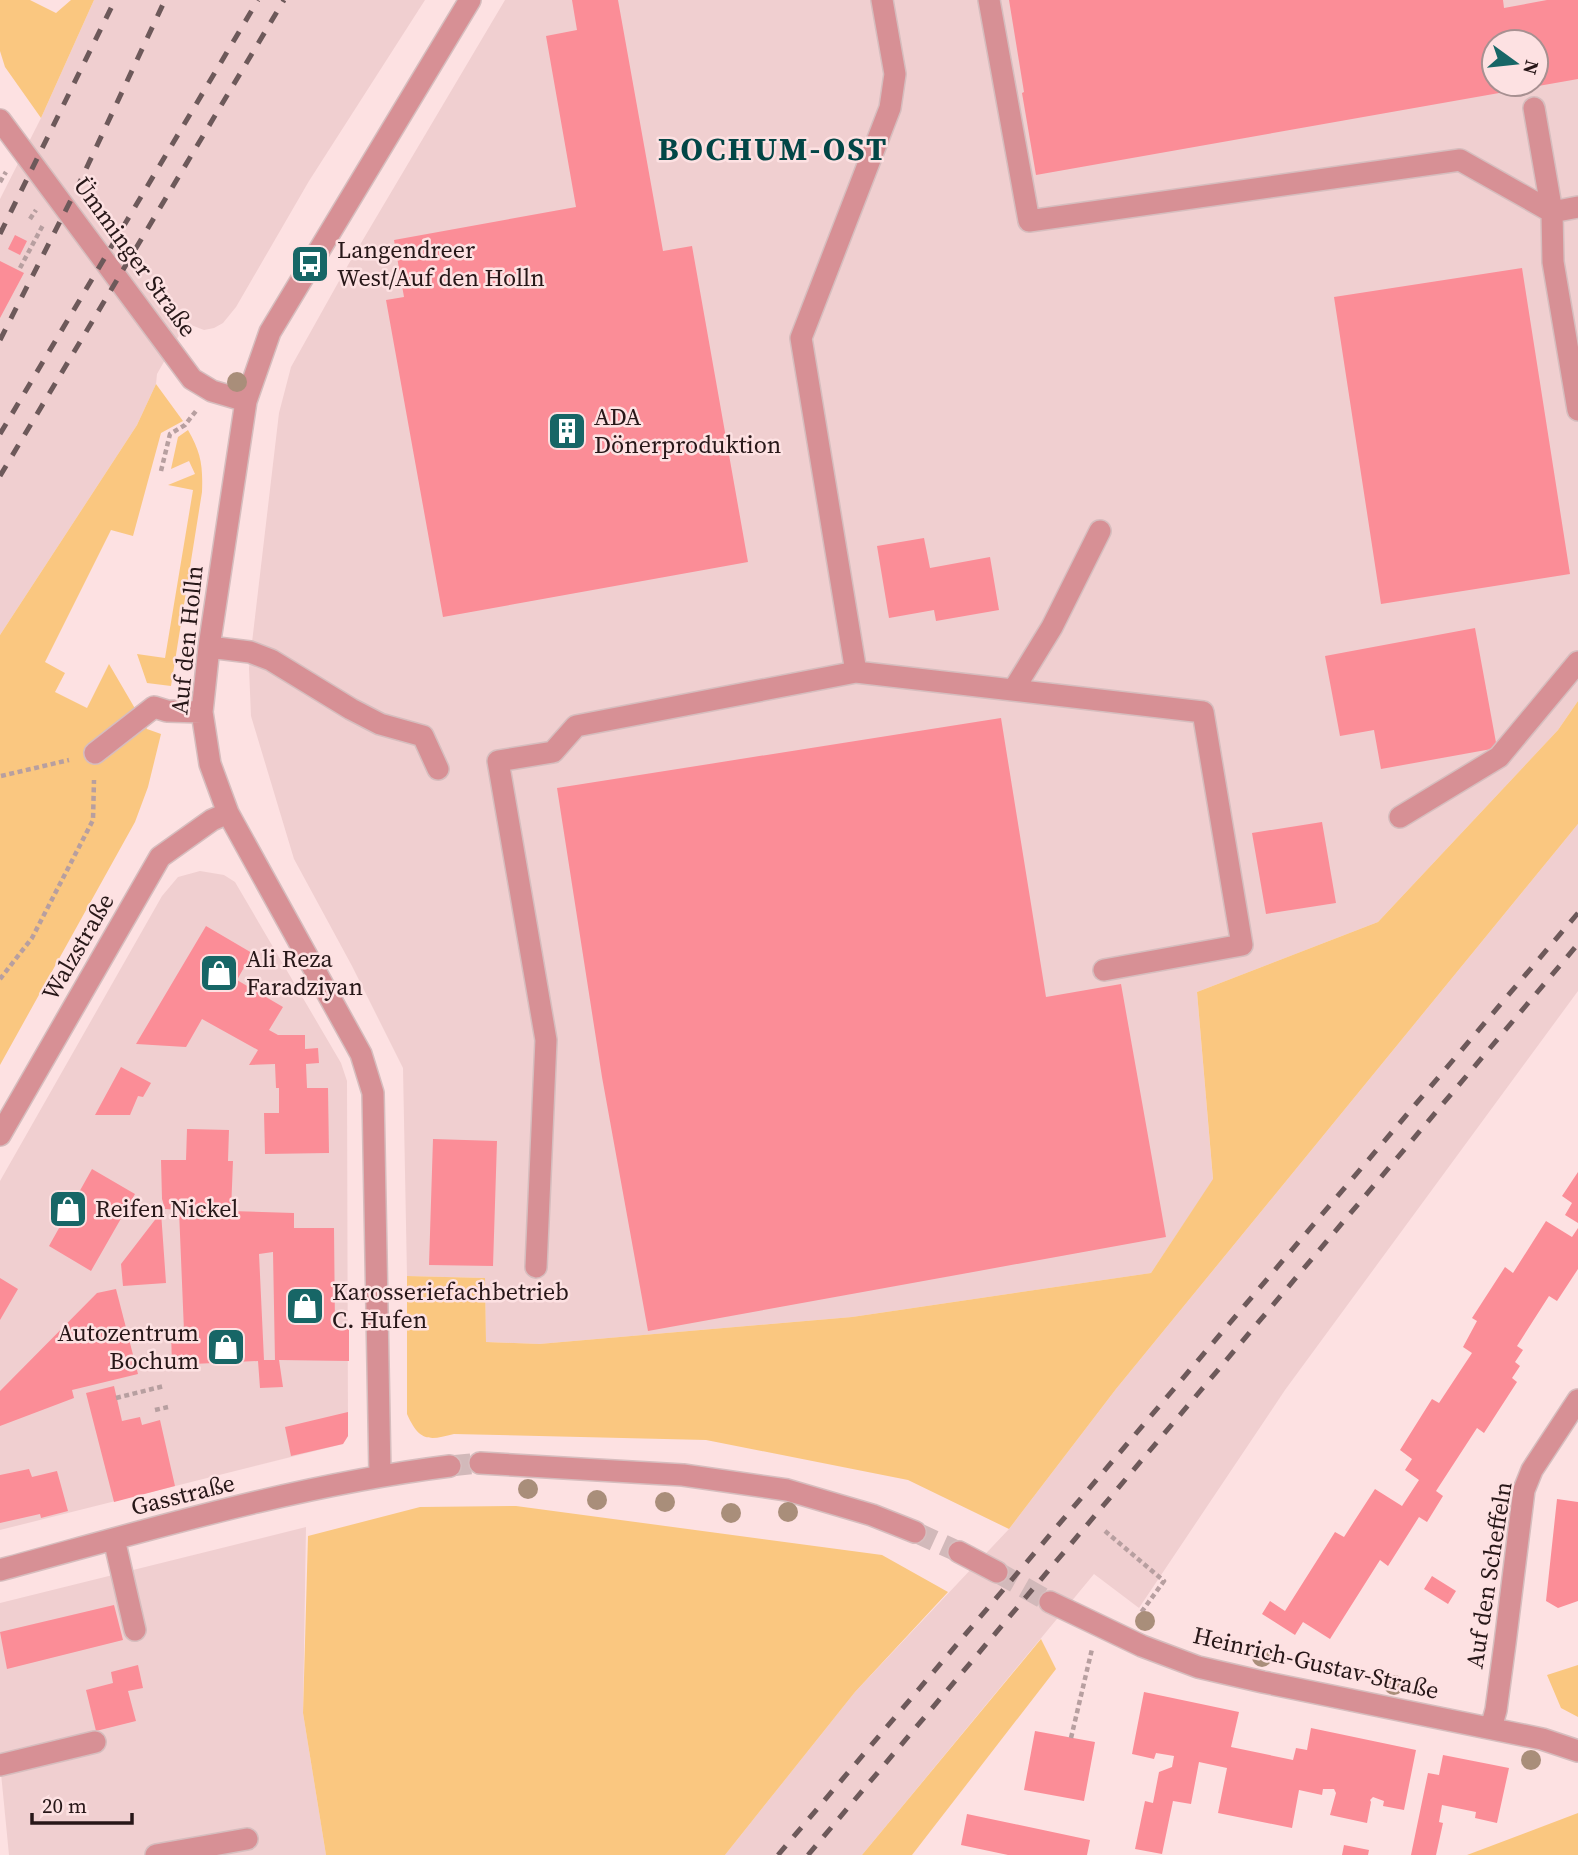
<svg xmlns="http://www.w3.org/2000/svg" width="1578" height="1855" font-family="'Source Serif 4',serif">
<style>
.built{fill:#f0cfd0;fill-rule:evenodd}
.green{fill:#fac780}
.building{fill:#fb8d97;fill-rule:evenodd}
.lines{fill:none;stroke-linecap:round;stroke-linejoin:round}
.minor-tunnel{stroke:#d2b9ba;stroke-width:21;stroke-dasharray:21 10;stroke-linecap:butt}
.minor-casing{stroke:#d6bdbe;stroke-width:24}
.path{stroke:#b79fa0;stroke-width:4.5;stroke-dasharray:5 3.5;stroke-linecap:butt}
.minor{stroke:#d79095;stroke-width:21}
.rail{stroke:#6d595a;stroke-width:5;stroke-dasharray:12 12;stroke-linecap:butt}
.tree{fill:#a98e7a}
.labels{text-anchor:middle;stroke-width:5;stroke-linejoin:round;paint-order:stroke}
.poi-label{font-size:24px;fill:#271718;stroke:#fde1e2;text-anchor:start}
.street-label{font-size:24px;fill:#271718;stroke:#fde1e2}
.district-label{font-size:32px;font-weight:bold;letter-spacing:2px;fill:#024646;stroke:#fde1e2}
</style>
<rect width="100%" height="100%" fill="#fde1e2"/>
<path class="built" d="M94,0H425L309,181L236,307L223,323L214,328L204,330L186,323L157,374L156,384L137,425L0,635V199L41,118Z
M505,0H1578V701L1558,730L1378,922L1197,992L1213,1180L1151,1273L852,1317L539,1344L486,1342L485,1278L407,1276L403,1068L352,966L294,859L251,716L249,668L279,413L291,367L348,265ZM1494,42H1536V84H1494Z
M1578,824V991L1285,1390L1139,1608L1094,1574L862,1855H725L855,1692L1009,1529L1116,1389Z
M200,871L224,875L235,882L341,1063L347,1081L348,1436L343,1444L0,1530V1181L162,896L178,877Z
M306,1527L303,1713L326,1855H9L0,1763V1603Z"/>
<path class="green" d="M0,0H30L56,13L71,0H94L41,118L5,67L0,51Z
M156,384L183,421L161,433L133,536L111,530L45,662L65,673L55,692L87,708L109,664L147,729L161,734L148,787L135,822L0,1065V635L137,425Z
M188,430C201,453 203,465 202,492L171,686L147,683L137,654L165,658L193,490L168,485L195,474L189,461L171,469L178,437Z
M1578,701V824L1116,1389L1009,1529L908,1480L706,1440L454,1434C428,1441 419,1441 407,1414V1276L485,1278L486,1342L539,1344L852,1317L1151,1273L1213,1179L1197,992L1378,922L1558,730Z
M516,1506L882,1555L948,1592L855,1692L725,1855H326L303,1713L308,1536L420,1507Z
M1041,1639L1056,1669L912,1855H862Z
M1578,1665V1717L1561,1708L1547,1675Z
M1578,1813V1855H1467Z"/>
<path class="building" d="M572,0H618L663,251L692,246L748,562L443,617L386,300L404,297L394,240L576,207L546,36L577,30Z
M1009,0H1503L1504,8L1547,0H1578V79L1036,175L1022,93L1024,92ZM1494,42H1536V84H1494Z
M15,235L27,241L20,255L8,249Z
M0,261L24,273L0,318Z
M1522,268L1570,574L1381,604L1334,297Z
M924,538L930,568L990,557L999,610L936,621L934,610L889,618L877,546Z
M1475,628L1497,748L1381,769L1374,730L1340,736L1325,656Z
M1001,718L1046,997L1121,984L1166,1237L648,1331L602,1077L557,788Z
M1322,822L1336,903L1266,914L1252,833Z
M206,926L252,953L237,980L283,1007L269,1030L278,1035H305V1049L318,1048L319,1063L306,1064L307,1088H328L329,1153L265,1154L264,1113H279V1088H276L275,1064L249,1065L258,1050L202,1019L186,1047L136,1044Z
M121,1067L151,1083L143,1097L138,1096L130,1115H95Z
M187,1129L229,1130L228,1161H233L231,1211L294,1213V1228H334L335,1328L349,1327V1361L279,1360L283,1387L260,1388L258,1361L172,1365L171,1332L184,1331L179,1210L165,1209L162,1199L161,1160H186ZM273,1252L275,1360H264L259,1254Z
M433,1139L497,1141L493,1266L429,1265Z
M92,1169L135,1194L91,1271L49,1246Z
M1578,1172V1223L1565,1215L1572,1203L1562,1196Z
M161,1212L166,1283L123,1286L121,1264Z
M1546,1221L1572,1237L1578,1228V1269L1557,1301L1549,1296L1517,1346L1523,1350L1515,1362L1520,1366L1512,1378L1517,1382L1484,1433L1477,1428L1436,1491L1443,1496L1427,1522L1419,1517L1388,1566L1380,1560L1330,1639L1303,1622L1295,1635L1262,1614L1270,1601L1285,1611L1335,1532L1344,1537L1375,1489L1402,1506L1419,1480L1405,1470L1412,1459L1400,1450L1432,1399L1439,1403L1472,1353L1463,1347L1477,1321L1472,1318L1505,1267L1513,1273Z
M0,1278L18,1289L0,1320Z
M116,1289L138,1374L72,1390L74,1398L0,1426V1391L97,1293Z
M114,1386L122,1421L140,1417L142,1425L160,1420L175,1486L114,1502L86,1393Z
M348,1412V1436L343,1444L291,1456L285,1427Z
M29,1469L32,1477L57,1471L68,1511L41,1518L40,1514L0,1523V1475Z
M1557,1499L1578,1502V1601L1558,1608L1546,1601Z
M1432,1576L1456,1591L1448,1604L1424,1589Z
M114,1605L123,1640L7,1669L0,1632Z
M138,1665L143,1688L128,1691L136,1721L96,1731L86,1690L113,1683L111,1672Z
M1144,1692L1239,1712L1231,1747L1293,1760L1296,1748L1307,1750L1311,1728L1416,1750L1404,1810L1383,1806L1384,1801L1373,1797L1370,1800L1371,1802L1367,1823L1330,1815L1336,1793L1334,1789H1323L1322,1795L1299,1790L1292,1828L1218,1813L1227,1768L1199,1762L1191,1804L1173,1801L1162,1854L1135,1849L1145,1801L1153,1803L1159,1772L1172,1767L1174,1756L1156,1753L1154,1759L1132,1754Z
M1035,1731L1095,1742L1084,1801L1024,1790Z
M1443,1755L1509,1768L1497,1823L1475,1818L1476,1812L1442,1805L1439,1822L1443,1823L1436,1855H1411L1428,1773L1439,1775Z
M967,1814L1090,1840L1087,1855H1008L961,1845Z
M1344,1845L1369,1850L1368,1855H1342Z"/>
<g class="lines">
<path class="minor-tunnel" d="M450,1466L480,1463
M915,1532L959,1552
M997,1572L1050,1602"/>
<defs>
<path id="minor" d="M989,0L1029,221L1460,160L1552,212L1578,207
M1534,108L1552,212L1553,262L1578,410
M0,120L192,379L212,391L246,401
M209,647L250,652L271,660L351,709L380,724L423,736L438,769
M856,672L1203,712L1242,945L1104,970
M1014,689L1052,627L1100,531
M95,753L154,707L167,711L202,712
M1400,817L1499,757L1578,662
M0,1135L160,857L212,820L228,813
M536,1267L546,1040L498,761L553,752L576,726L856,672L801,338L890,108L895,74L882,0
M480,1463L683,1475L787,1490L872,1515L915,1532
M380,1474L373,1093L361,1054L228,813L210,764L202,712L209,647L246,401L270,332L470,0
M114,1539L135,1630
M959,1552L997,1572
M0,1570C148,1530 297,1485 450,1466
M1050,1602L1142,1646L1198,1667L1263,1682L1542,1739L1578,1751
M1491,1728L1496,1710L1505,1643L1524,1490L1532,1470L1578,1400
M0,1765L95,1742
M156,1855L247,1839"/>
</defs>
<use href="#minor" class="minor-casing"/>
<path class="path" d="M0,182L6,172
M30,219L36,210
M20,268L43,225
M161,471L170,434L185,425L196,411
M1,776L69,760
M0,979L32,938L93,820L94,780
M116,1398L164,1386
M155,1410L168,1407
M1105,1531L1164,1581L1140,1614
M1071,1738L1092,1649"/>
<use href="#minor" class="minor"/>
<path class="rail" d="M0,234L115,0
M0,340L79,184L165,0
M0,434L258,0
M0,476L284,0
M778,1855L1578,913
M808,1855L1578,944"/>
</g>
<g class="tree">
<circle cx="237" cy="382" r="10"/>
<circle cx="528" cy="1489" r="10"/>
<circle cx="597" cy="1500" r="10"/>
<circle cx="665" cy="1502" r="10"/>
<circle cx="788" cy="1512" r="10"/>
<circle cx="731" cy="1513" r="10"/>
<circle cx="1145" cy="1621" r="10"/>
<circle cx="1262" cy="1657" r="10"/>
<circle cx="1394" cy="1685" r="10"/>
<circle cx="1531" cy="1760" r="10"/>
</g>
<defs>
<symbol id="bus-square" viewBox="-11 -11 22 22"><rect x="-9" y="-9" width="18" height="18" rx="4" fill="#176666" stroke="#fde1e2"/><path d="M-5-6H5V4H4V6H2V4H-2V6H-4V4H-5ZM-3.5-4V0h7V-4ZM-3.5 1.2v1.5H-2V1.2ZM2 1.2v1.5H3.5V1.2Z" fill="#fff"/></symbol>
<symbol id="building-square" viewBox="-11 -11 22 22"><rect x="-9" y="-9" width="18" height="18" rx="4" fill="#176666" stroke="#fde1e2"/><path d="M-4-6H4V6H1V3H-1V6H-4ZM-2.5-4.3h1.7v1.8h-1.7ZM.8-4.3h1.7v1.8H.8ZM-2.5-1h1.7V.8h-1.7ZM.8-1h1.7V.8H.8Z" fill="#fff"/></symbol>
<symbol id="shop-square" viewBox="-11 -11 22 22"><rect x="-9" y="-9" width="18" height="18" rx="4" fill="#176666" stroke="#fde1e2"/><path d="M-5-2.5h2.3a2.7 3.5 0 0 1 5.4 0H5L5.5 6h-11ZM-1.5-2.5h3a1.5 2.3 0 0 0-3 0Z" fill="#fff"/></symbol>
</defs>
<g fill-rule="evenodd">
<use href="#bus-square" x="288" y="242" width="44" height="44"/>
<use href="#building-square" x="545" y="409" width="44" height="44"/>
<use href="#shop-square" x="197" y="951" width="44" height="44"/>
<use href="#shop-square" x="46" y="1187" width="44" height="44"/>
<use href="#shop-square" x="283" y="1284" width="44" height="44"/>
<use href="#shop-square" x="204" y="1325" width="44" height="44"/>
</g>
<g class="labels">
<g class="poi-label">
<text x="337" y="258">Langendreer<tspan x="337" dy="28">West/Auf den Holln</tspan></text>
<text x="594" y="425">ADA<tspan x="594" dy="28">Dönerproduktion</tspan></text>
<text x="246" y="967">Ali Reza<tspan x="246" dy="28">Faradziyan</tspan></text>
<text x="95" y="1217">Reifen Nickel</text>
<text x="332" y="1300">Karosseriefachbetrieb<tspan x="332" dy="28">C. Hufen</tspan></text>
<text x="199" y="1341" text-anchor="end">Autozentrum<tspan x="199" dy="28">Bochum</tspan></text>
</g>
<g class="street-label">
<text transform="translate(135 257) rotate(54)" y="8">Ümminger Straße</text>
<text transform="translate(187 640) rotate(-84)" y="8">Auf den Holln</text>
<text transform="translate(78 947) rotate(-60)" y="8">Walzstraße</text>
<text transform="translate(183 1495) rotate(-14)" y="8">Gasstraße</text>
<text transform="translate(1489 1575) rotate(-81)" y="8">Auf den Scheffeln</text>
<text transform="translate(1316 1663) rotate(13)" y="8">Heinrich-Gustav-Straße</text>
</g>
<g class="district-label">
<text x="773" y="160">BOCHUM-OST</text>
</g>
</g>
<g transform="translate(1515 63) rotate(105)"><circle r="33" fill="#fde1e2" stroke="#a79091" stroke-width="2"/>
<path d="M0-5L12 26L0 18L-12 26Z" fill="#176666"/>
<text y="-10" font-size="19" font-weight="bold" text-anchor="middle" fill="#271718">N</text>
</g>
<path d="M32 1813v10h100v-10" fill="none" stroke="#271718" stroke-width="3.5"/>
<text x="42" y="1813" font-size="21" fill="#271718" stroke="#fde1e2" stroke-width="5" paint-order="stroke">20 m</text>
</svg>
